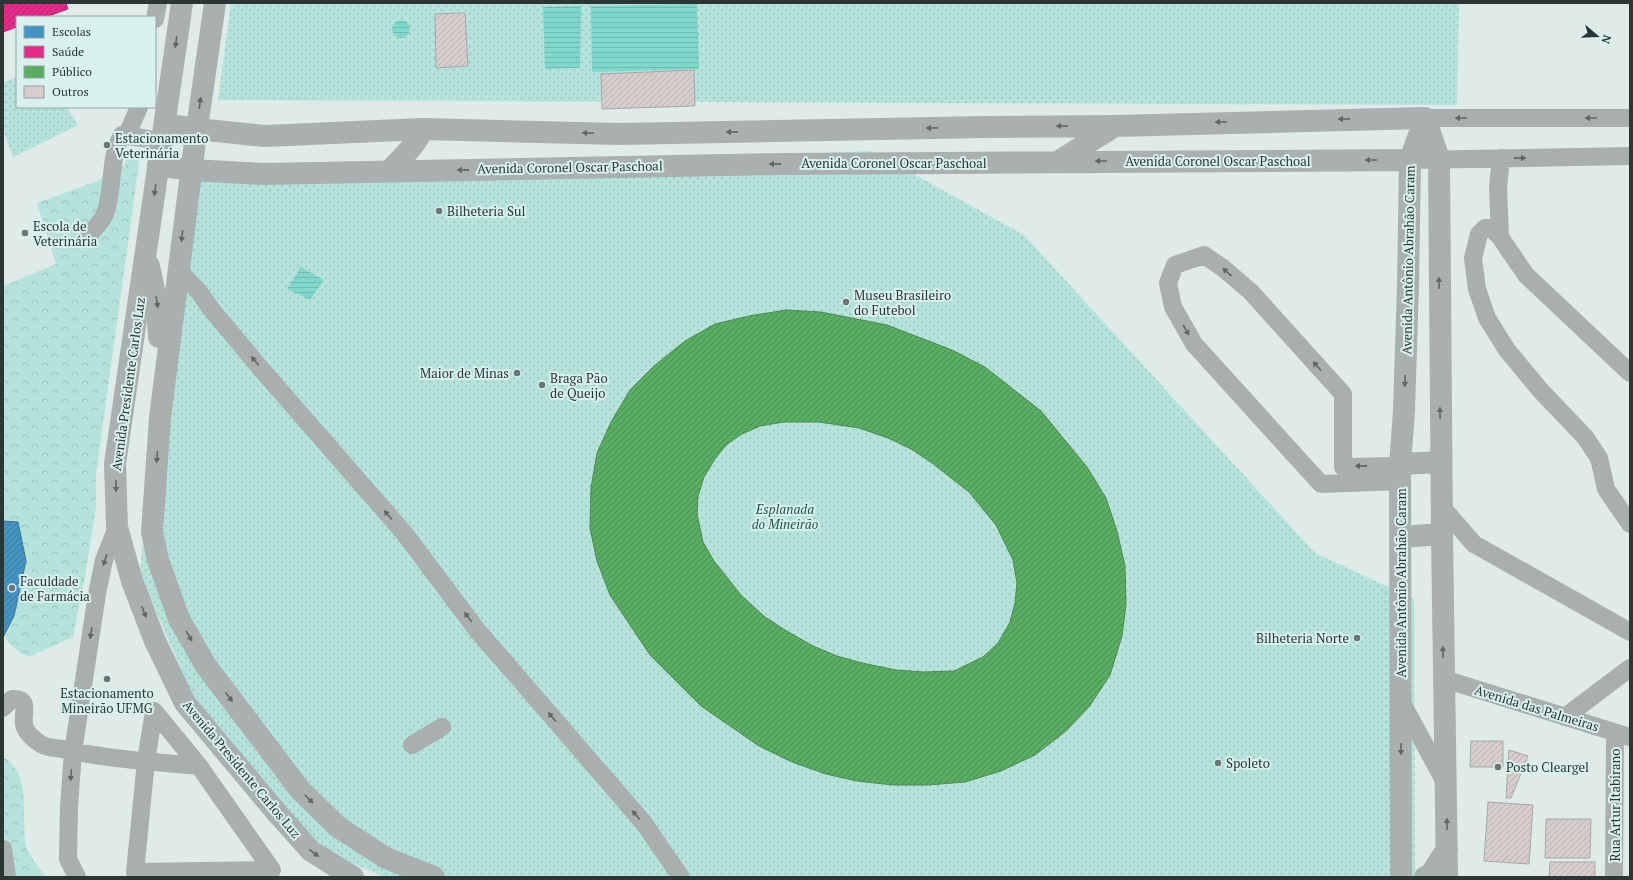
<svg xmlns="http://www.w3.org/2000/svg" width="1633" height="880" font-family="'PT Serif',serif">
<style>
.forest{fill:url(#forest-crowns)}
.park{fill:url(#park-dots)}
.water{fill:url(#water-rules)}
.schools{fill:url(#schools-hatch);stroke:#3c7798}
.health{fill:url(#health-hatch);stroke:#af2d70}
.public{fill:url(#public-hatch);stroke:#4c8a54;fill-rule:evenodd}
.building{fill:url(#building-hatch);stroke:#a7a9a8}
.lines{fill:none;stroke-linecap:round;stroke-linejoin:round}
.minor{stroke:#a9afae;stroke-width:18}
.major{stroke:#a9b0af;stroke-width:22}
.oneway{fill:#5e6766}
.oneway2{fill:#5e6665}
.poi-dot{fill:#6a7574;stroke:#d8f1ed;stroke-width:1.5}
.labels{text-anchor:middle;stroke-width:4;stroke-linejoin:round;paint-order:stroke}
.poi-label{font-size:13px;fill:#2c3635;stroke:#d8f1ed;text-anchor:start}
.street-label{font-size:13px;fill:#2c3635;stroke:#d8f1ed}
.park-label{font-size:13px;font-style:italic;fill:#23564f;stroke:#d8f1ed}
</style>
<defs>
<pattern id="forest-crowns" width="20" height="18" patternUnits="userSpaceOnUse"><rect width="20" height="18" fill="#b5e3dc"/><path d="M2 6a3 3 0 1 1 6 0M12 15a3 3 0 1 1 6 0" fill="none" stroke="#9cc3bd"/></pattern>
<pattern id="park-dots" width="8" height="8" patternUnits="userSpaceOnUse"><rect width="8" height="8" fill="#b5e3dc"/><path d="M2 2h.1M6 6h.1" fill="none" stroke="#9cc3bd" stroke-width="1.8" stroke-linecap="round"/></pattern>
<pattern id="water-rules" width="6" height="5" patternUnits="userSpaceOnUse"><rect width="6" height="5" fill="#80d7cc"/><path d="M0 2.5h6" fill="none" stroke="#6fb9b0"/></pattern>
<pattern id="schools-hatch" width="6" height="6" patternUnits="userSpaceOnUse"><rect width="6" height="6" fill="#4393c3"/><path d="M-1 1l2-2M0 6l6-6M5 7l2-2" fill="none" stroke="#38799f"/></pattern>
<pattern id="health-hatch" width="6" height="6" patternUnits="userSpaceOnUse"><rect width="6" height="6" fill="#e7298a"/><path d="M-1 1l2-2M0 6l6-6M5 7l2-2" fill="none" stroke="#bb2472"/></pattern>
<pattern id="public-hatch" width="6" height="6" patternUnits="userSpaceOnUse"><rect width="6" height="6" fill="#5aae61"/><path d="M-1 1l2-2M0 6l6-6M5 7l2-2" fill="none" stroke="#4b8e51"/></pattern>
<pattern id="building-hatch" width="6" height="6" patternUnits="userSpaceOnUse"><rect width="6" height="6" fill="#d8cdcd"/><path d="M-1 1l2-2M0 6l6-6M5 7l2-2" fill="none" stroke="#bab1b1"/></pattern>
</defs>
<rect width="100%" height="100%" fill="#deebe9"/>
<path class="forest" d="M141,149L96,474V507L85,577L73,637L29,657L19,652L5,639L14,616L26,561L18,522L3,521V286L56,264L37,203L97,181L125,165L127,150Z
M5,758C33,777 20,817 26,846C27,854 41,869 46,877H7L3,849V759Z"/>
<path class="park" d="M231,3H1459L1457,105L218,100Z
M17,77V107H67L78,125L13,157L3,130V82Z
M872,151L1024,235L1315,553L1414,599L1415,877H385L317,849L192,694L140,574L160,341L183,174L651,160Z"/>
<path class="water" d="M697,4L699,69L592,72L591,6Z
M581,6L580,68L545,69L543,7Z
M392 29a9 9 0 1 1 18 0a9 9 0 1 1-18 0Z
M301,267L324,280L310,300L287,289Z"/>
<path class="schools" d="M3,521L18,522L26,561L14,616L3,638Z"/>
<path class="health" d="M3,3H66L68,9L46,17H17V27L3,32Z"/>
<path class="public" d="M786,310L821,312L887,325L952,350L985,367L1041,411L1087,467L1106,498L1117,531L1125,566L1126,604L1122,636L1110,675L1089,707L1066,731L1035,755L1001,771L965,782L928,785H893L857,781L826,774L792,762L759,746L701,706L650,655L610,595L597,561L590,528L591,488L597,453L611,422L630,390L654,366L685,341L715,324L749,316ZM784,422H819L859,428L888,438L911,449L932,463L969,492L996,525L1013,560L1017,583L1015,603L1010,622L998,643L983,657L954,671L924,672L896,670L862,663L837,656L813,646L785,630L765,617L741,595L714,561L703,542L697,514L698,496L704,477L715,459L726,445L742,434L760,426Z"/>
<path class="building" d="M465,13L468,66L436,68L435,14Z
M694,70L695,106L602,109L601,74Z
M1471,741H1503V767H1470Z
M1509,750L1528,756L1511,798H1506Z
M1488,802L1533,805L1529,864L1484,861Z
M1546,819H1591L1590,858H1545Z
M1550,862H1595V877H1549Z"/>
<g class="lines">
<path class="minor" d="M155,19L158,3
M1425,118H1630
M127,135L139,107
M1410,160L1630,156
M90,234C95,228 102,221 105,214C114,190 109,157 122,135L162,141
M1500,237L1498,187L1501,158
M178,270L199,292L211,309L262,370L405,534L477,630L643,822L681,877
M1630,373L1526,275L1500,237L1491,228H1485L1479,234L1473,258L1477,289L1487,318L1507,350L1541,391L1585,437L1599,458L1606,489L1630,524
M1400,466L1343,467V394L1251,292L1223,268L1204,255L1175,265L1168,283L1173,307L1194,344L1321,484L1400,481
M1441,506L1474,544L1630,632
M1444,679L1630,737
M1401,701L1446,784
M3,708L12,699C31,698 22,713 24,724C25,732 34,740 41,744C47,748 56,748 62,749C107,759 154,762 199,766
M154,711L146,761L135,872L272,870
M154,711L199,766L272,870
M1565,717L1630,668
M412,745L442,727
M3,849L7,877
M77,877L68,859L69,807L73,752L97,594L104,560L117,527
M1614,877L1615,733"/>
<path class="major" d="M182,3L115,464L117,527L132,581L155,641L185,703L277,813L311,851L353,877
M215,3L195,142L160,418L152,532L158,560L179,619L206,666L301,791L338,827L386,858L434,877
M1425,118L1439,159L1442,534L1447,877
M165,124L197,129L265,136L423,129L620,134L985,127L1115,126L1425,118
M1059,161L1115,126
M158,165L191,170L263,174L782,164L1410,160
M389,171C402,158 415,146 423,129
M149,266L157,304L159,337
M1400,464L1441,462
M1401,537L1442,534
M1401,877L1400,466L1404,411L1408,285L1410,160L1425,118
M1425,877L1431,874L1447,849"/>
</g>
<defs><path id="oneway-solid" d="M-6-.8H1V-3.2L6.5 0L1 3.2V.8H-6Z"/></defs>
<g class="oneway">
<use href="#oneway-solid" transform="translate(176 42) rotate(98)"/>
<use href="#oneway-solid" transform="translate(200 103) rotate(-82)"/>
<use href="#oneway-solid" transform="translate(1344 119) rotate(179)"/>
<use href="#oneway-solid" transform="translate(1221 122) rotate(178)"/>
<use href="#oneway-solid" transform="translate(1062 126) rotate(180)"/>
<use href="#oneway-solid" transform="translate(932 128) rotate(179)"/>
<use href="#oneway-solid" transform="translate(732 132) rotate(179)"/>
<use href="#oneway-solid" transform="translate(588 133) rotate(-178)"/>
<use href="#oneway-solid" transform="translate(1371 160) rotate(180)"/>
<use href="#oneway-solid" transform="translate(1101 161) rotate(180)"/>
<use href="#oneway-solid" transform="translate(775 164) rotate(179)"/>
<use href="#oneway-solid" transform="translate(463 170) rotate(179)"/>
<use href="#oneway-solid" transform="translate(155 190) rotate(98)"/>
<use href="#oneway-solid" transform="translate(182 236) rotate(97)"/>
<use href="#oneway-solid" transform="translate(1439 283) rotate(-91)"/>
<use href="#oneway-solid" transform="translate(157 302) rotate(81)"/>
<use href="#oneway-solid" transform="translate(1405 381) rotate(92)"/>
<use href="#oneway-solid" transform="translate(1440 413) rotate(-91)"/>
<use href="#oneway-solid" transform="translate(157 457) rotate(94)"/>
<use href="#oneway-solid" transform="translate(116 486) rotate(89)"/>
<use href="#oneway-solid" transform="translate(144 612) rotate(69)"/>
<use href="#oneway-solid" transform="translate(189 636) rotate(60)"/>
<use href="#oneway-solid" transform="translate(1443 652) rotate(-91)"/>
<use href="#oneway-solid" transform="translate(229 697) rotate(53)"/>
<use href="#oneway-solid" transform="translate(1401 749) rotate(90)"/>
<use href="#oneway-solid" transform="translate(309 799) rotate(45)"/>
<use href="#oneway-solid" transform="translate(1447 824) rotate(-91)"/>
<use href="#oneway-solid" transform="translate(314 853) rotate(37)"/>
</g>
<g class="oneway2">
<use href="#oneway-solid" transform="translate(1461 118) rotate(180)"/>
<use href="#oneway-solid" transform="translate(1591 118) rotate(180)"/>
<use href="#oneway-solid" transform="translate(1520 158) rotate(-1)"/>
<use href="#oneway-solid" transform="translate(1227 272) rotate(-139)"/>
<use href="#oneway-solid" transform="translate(1186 330) rotate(61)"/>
<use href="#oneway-solid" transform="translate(255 361) rotate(-130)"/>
<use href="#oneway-solid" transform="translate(1317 366) rotate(-132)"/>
<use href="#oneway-solid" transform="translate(1361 466) rotate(179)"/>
<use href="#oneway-solid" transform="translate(388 515) rotate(-131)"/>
<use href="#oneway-solid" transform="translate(105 560) rotate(107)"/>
<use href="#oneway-solid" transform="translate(468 617) rotate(-127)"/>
<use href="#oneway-solid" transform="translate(91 633) rotate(99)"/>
<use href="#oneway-solid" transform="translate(552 717) rotate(-131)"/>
<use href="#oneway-solid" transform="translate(71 775) rotate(94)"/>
<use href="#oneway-solid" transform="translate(636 815) rotate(-131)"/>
</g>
<g class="poi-dot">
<circle cx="107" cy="145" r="4"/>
<circle cx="439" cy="211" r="4"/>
<circle cx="25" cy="233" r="4"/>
<circle cx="846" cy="302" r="4"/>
<circle cx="517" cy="373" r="4"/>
<circle cx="542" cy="385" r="4"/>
<circle cx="12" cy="588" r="4"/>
<circle cx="1357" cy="638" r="4"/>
<circle cx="107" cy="679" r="4"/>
<circle cx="1218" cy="763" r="4"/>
<circle cx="1498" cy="767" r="4"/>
</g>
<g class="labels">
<g class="poi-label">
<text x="115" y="143">Estacionamento<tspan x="115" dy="15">Veterinária</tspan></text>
<text x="447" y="216">Bilheteria Sul</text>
<text x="33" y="231">Escola de<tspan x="33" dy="15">Veterinária</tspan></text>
<text x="854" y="300">Museu Brasileiro<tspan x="854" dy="15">do Futebol</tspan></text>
<text x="509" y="378" text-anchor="end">Maior de Minas</text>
<text x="550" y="383">Braga Pão<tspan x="550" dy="15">de Queijo</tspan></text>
<text x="20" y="586">Faculdade<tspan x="20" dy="15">de Farmácia</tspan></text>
<text x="1349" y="643" text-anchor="end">Bilheteria Norte</text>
<text x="107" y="698" text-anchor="middle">Estacionamento<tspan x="107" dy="15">Mineirão UFMG</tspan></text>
<text x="1226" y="768">Spoleto</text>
<text x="1506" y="772">Posto Cleargel</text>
</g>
<g class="street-label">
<text x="1218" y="166">Avenida Coronel Oscar Paschoal</text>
<text x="894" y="168">Avenida Coronel Oscar Paschoal</text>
<text transform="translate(570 167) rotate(-1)" y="5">Avenida Coronel Oscar Paschoal</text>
<text transform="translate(1408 260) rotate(-89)" y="5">Avenida Antônio Abrahão Caram</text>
<text transform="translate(128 384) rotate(-82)" y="5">Avenida Presidente Carlos Luz</text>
<text transform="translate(1401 583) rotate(-90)" y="5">Avenida Antônio Abrahão Caram</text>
<text transform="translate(1537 708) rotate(17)" y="5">Avenida das Palmeiras</text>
<text transform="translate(242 769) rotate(50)" y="5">Avenida Presidente Carlos Luz</text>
<text transform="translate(1615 805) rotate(-90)" y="5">Rua Artur Itabirano</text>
</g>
<g class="park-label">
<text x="785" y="514">Esplanada<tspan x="785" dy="15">do Mineirão</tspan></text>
</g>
</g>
<rect width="1633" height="880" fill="none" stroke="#2c3635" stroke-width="8"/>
<rect x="16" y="16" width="140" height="92" fill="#d8f1ed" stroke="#93a6a3"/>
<rect x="24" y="26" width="20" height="12" fill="#4393c3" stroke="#93a6a3"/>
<text x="52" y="36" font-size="12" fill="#2c3635">Escolas</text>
<rect x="24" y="46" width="20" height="12" fill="#e7298a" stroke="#93a6a3"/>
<text x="52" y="56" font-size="12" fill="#2c3635">Saúde</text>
<rect x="24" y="66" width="20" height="12" fill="#5aae61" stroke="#93a6a3"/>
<text x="52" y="76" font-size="12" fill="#2c3635">Público</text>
<rect x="24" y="86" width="20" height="12" fill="#d8cdcd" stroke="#93a6a3"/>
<text x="52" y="96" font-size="12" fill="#2c3635">Outros</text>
<g transform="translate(1597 36) rotate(109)" stroke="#d8f1ed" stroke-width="3" paint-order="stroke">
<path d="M0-3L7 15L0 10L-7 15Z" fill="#2c3635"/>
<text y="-6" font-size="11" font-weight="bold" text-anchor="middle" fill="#2c3635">N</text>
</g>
</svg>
